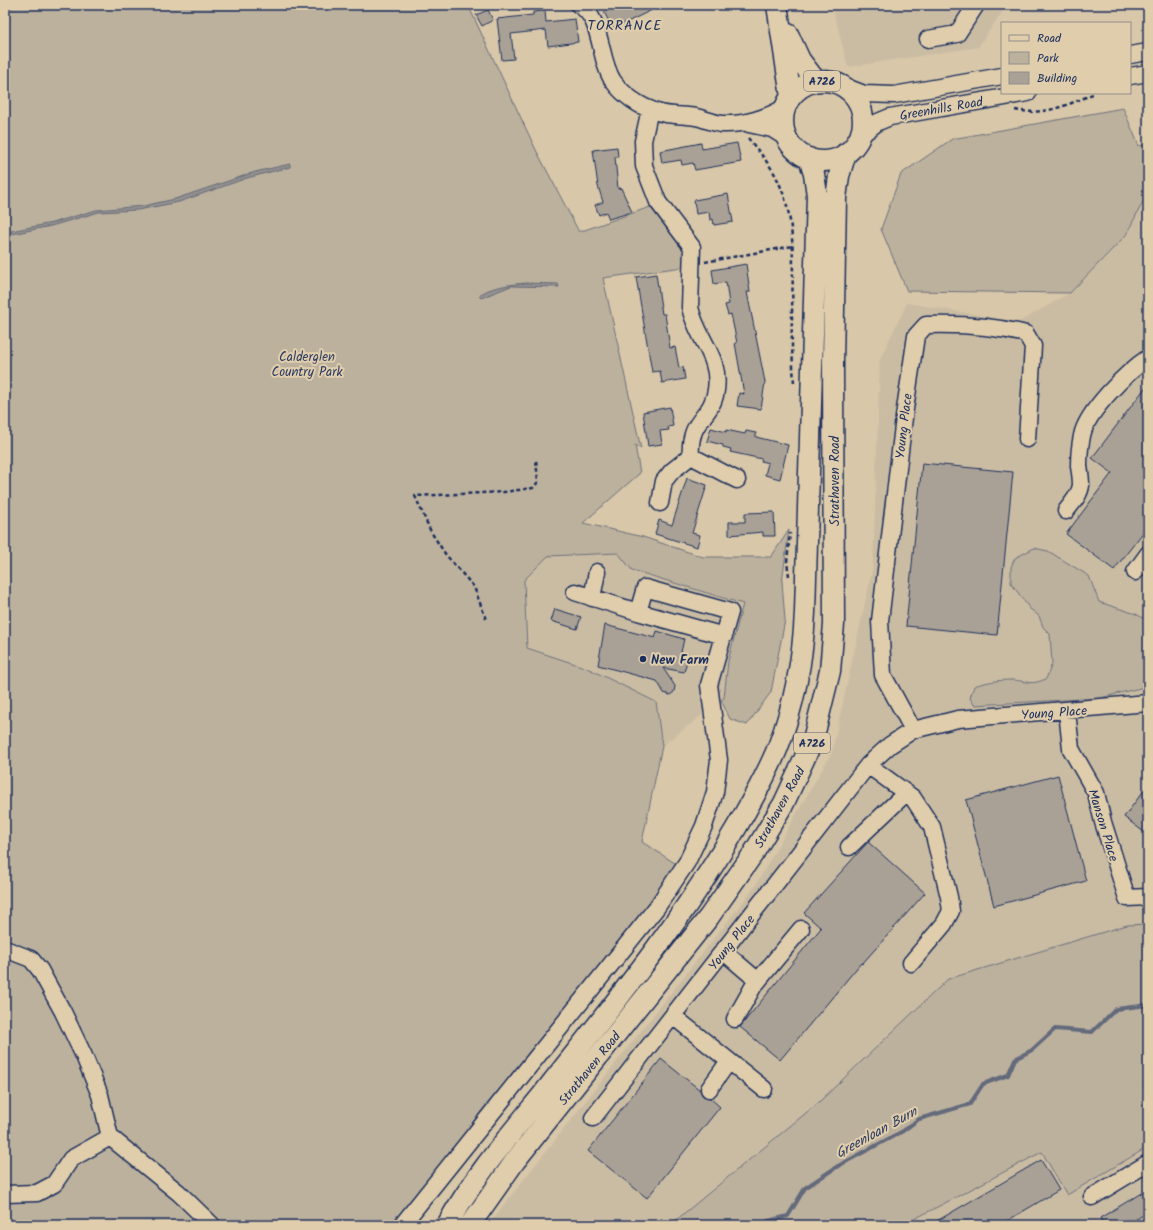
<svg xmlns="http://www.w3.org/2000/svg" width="1153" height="1230" font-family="Kalam,sans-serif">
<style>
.built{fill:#cabca3}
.green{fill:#bcb19d;stroke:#6c707e}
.water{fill:#94918e;stroke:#646a7b}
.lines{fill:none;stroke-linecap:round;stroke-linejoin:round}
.stream{stroke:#646a7b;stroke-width:4}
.building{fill:#aaa196;stroke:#1b2f5e}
.minor-casing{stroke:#1b2f5e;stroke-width:19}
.major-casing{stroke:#1b2f5e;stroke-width:23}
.path{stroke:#1b2f5e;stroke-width:2.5;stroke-dasharray:4 3;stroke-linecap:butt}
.minor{stroke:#e0cdab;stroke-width:16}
.major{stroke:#e0cdab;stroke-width:20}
.poi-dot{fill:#1b2f5e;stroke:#e0cdab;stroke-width:1.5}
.labels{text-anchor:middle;stroke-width:4;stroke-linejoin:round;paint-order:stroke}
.shield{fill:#e0cdab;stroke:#565e75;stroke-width:1}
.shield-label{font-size:12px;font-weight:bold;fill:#1b2f5e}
.street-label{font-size:13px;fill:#1b2f5e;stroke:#e0cdab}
.park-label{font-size:13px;fill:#2b3c64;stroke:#e0cdab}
.poi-label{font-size:13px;font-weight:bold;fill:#1b2f5e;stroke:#e0cdab;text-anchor:start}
.neighbourhood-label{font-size:14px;letter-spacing:1px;fill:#1b2f5e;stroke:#e0cdab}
.water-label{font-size:14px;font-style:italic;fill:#2d3e65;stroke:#e0cdab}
</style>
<rect width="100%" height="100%" fill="#d8c7a8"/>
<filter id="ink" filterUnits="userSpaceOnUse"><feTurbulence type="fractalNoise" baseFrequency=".025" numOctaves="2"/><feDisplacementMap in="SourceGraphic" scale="8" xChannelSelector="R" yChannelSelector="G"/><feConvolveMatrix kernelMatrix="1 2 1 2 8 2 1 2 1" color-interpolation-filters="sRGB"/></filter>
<g filter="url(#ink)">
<path class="built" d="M832,5H1007L978,47L848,67Z
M1147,191L1148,926L1119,928L948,979L818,1103L670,1225H488L754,888L832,752L873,567L880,359L907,303L1019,322L1070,293L1126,235Z
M618,553L632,570L743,604L728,661L724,698L662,746L656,702L587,668L527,648L524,580L548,556Z
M1148,1147V1225H903L1042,1152L1067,1195Z"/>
<path class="green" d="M5,5H468L535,148L579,232L650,207L684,251L683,267L603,278L641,449L635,445L640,473L583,523L643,537L703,557H771L789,530L782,582L785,620L771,692L747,725L730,719L721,700L724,698L728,661L743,604L632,570L618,553L548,556L524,580L527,648L587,668L656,702L662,746L642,842L681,867L482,1110L393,1225H5Z
M1123,108L1139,146L1148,144V192L1126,235L1070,293L907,291L881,229L901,174L952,139Z
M1034,548L1048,551L1089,576L1099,602L1136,614L1148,621V686L1100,698L974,705L970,698L974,686C986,682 998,680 1012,680C1029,681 1029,686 1046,679L1052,664L1050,634L1043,627L1039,616L1030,609L1011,583V567L1015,558Z
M1148,924V1080L1143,1083L1148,1092V1147L1067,1195L1042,1152L903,1225H670L818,1103L948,979L1127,925Z"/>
<path class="water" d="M290,164V167L247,178L179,202L138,210L99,212L51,226L12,234L11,231L52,223L96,210L143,206L175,199L255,172Z
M526,283L558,284L559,287L511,286L481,298L479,296C487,287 513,284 526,283Z"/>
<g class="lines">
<path class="stream" d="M762,1225L768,1221L788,1216L805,1188L838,1166L903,1131L919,1119L970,1104L983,1084L1008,1075L1015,1059L1032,1050L1055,1029L1092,1032L1116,1009L1148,1005"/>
</g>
<path class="building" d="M619,5H662L613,29L604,12Z
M488,10L493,20L482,26L476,15Z
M545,11L546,22L575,19L578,42L548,46L546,30L511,34L514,59L502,60L497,19L533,15V12Z
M701,143L702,149L737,143L741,162L695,170L693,163L682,165L681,160L662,163L660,151Z
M617,147L618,157H615L618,189L621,188L632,212L609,219L606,212L599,215L595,205L603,202L598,186L593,150Z
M728,194L733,222L714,225L713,219L710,220L709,212L696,214L694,200Z
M746,264L750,292H747L765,382L761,409L737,406L739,393L744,394L735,343H737L731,314L728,315L725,305L729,304L726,282L714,284L712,270Z
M656,274L662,314H665L670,348L675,347L679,368L683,367L685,379L662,383L660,371L652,372L636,277Z
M1148,384V526L1114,570L1066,534L1112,473L1092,458Z
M670,407L673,426L668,427L669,430L660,431L662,444L648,446L643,412Z
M711,428L726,432V430L745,434L746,431L756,433V437L788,445L780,479L765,475L768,463L761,461L762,459L730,452L731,449L723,447V445L707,441Z
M922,463L1013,472L997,635L906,626Z
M687,478L707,485L692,533L700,535L697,547L655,534L659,520L672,525Z
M774,512L775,536H763V532L729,535V522H745V513Z
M555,609L581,617L577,629L551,621Z
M605,625L655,638L657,631L684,639L681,652L689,654L684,672L663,668L675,686L674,692L670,695L664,693L657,681L598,665Z
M1058,775L1086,881L994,906L966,800Z
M1148,785V835L1124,817Z
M868,842L925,893L862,964L861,963L780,1060L740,1027L821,928L804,913Z
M661,1059L700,1090L703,1096L710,1098L720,1107L647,1198L588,1151Z
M1041,1160L1059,1190L1000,1225H930Z
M1148,1189V1212L1127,1225H1104L1100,1218Z"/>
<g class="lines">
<defs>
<path id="minor" d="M579,5C603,18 598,58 613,81C623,95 640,107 657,112C669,116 683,115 696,117C705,119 713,123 722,124C743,125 769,118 786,106
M928,39L957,34L976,5
M1130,55L1148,52
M1130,76L1148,73
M843,86L864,94L894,95L1002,76
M650,109L643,141L644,166L658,202L692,247L690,307C696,338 721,356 716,390C712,419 688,418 691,456L737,480
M749,124L772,129L788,139
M860,136L878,122L890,117L1028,93
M660,503L664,481L672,471L691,456
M1066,511C1072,503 1080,495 1081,485C1081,479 1080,472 1079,466C1079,457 1080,445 1082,436C1086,412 1128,371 1148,358
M1135,572L1148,554
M575,592L638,612
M592,598L597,572
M1067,711L1071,749L1096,793L1103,822L1127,898L1148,897
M913,730L883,675L880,621L905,409L916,336L926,325C959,324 994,326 1026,334L1033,346L1027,439
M868,765L913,798L932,827L949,897L951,911L944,924L911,963
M849,847L906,793
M5,949L31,959L40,970L63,1012L84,1056L100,1095L110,1137L179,1193L212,1225
M723,951L758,981
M673,1016L764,1089
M735,1019L753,987L801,929
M709,1089L729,1061
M593,1118L868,765L890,745L913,730L958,719L1148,703
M5,1194L37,1193L54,1184L71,1159L110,1137
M1092,1197L1148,1163
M402,1225L657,907L687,862L704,826L715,792L719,760L709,685L730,612L645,588L638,612L724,636"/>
<path id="major" d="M777,5L791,97
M788,34L800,60L816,81
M783 121a40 40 0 1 1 80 0a40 40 0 1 1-80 0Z
M447,1225C473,1178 509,1136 543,1094C608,1011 675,930 729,840C747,810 765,779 778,747C795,703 803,659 805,612L817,195L814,174L809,158
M470,1225L515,1161L709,917L753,854L784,803L813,740L830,671L834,624L833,363L836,198L839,176L846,153"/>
</defs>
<use href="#minor" class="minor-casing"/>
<use href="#major" class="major-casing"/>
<path class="path" d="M1015,110C1045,116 1068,105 1095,93
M748,138C759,152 772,166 779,183C798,225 792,273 792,318C791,340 793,363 794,385
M705,262L793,246
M789,576L787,562L790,533
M486,619L474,587L446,555L431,532L415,496L504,492L533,488L538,482L536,459"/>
<use href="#minor" class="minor"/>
<use href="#major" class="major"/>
</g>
</g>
<circle class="poi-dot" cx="643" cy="659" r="4"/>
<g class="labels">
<g class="shield">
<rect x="804" y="71" width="36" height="20" rx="3"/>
<rect x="794" y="733" width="36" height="20" rx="3"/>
</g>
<g class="shield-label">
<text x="822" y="85">A726</text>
<text x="812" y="747">A726</text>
</g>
<g class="street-label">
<text transform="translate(941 108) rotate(-10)" y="5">Greenhills Road</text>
<text transform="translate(903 426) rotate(-83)" y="5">Young Place</text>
<text transform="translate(834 481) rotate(-90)" y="5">Strathaven Road</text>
<text transform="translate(1054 712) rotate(-4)" y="5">Young Place</text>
<text transform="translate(779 807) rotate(-61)" y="5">Strathaven Road</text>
<text transform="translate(1104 825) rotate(73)" y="5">Manson Place</text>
<text transform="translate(731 942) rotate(-52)" y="5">Young Place</text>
<text transform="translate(589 1068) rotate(-51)" y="5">Strathaven Road</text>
</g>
<g class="park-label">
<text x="307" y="361">Calderglen<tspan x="307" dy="15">Country Park</tspan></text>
</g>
<g class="poi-label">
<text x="651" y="664">New Farm</text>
</g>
<g class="neighbourhood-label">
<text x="625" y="30">TORRANCE</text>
</g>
<g class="water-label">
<text transform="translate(876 1132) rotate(-29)" y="5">Greenloan Burn</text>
</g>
</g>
<rect width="1153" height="1230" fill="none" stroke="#e0cdab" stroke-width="20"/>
<rect x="10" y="10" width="1133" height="1210" fill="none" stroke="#1b2f5e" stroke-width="1.5" filter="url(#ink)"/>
<rect x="1001" y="22" width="130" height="72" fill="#e0cdab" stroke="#918e8c"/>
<rect x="1009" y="35" width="20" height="6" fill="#e0cdab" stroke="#918e8c"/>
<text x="1037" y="42" font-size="12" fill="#1b2f5e">Road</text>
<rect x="1009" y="52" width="20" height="12" fill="#bcb19d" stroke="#918e8c"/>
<text x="1037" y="62" font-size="12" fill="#1b2f5e">Park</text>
<rect x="1009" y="72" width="20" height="12" fill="#aaa196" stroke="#918e8c"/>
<text x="1037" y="82" font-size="12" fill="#1b2f5e">Building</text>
</svg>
